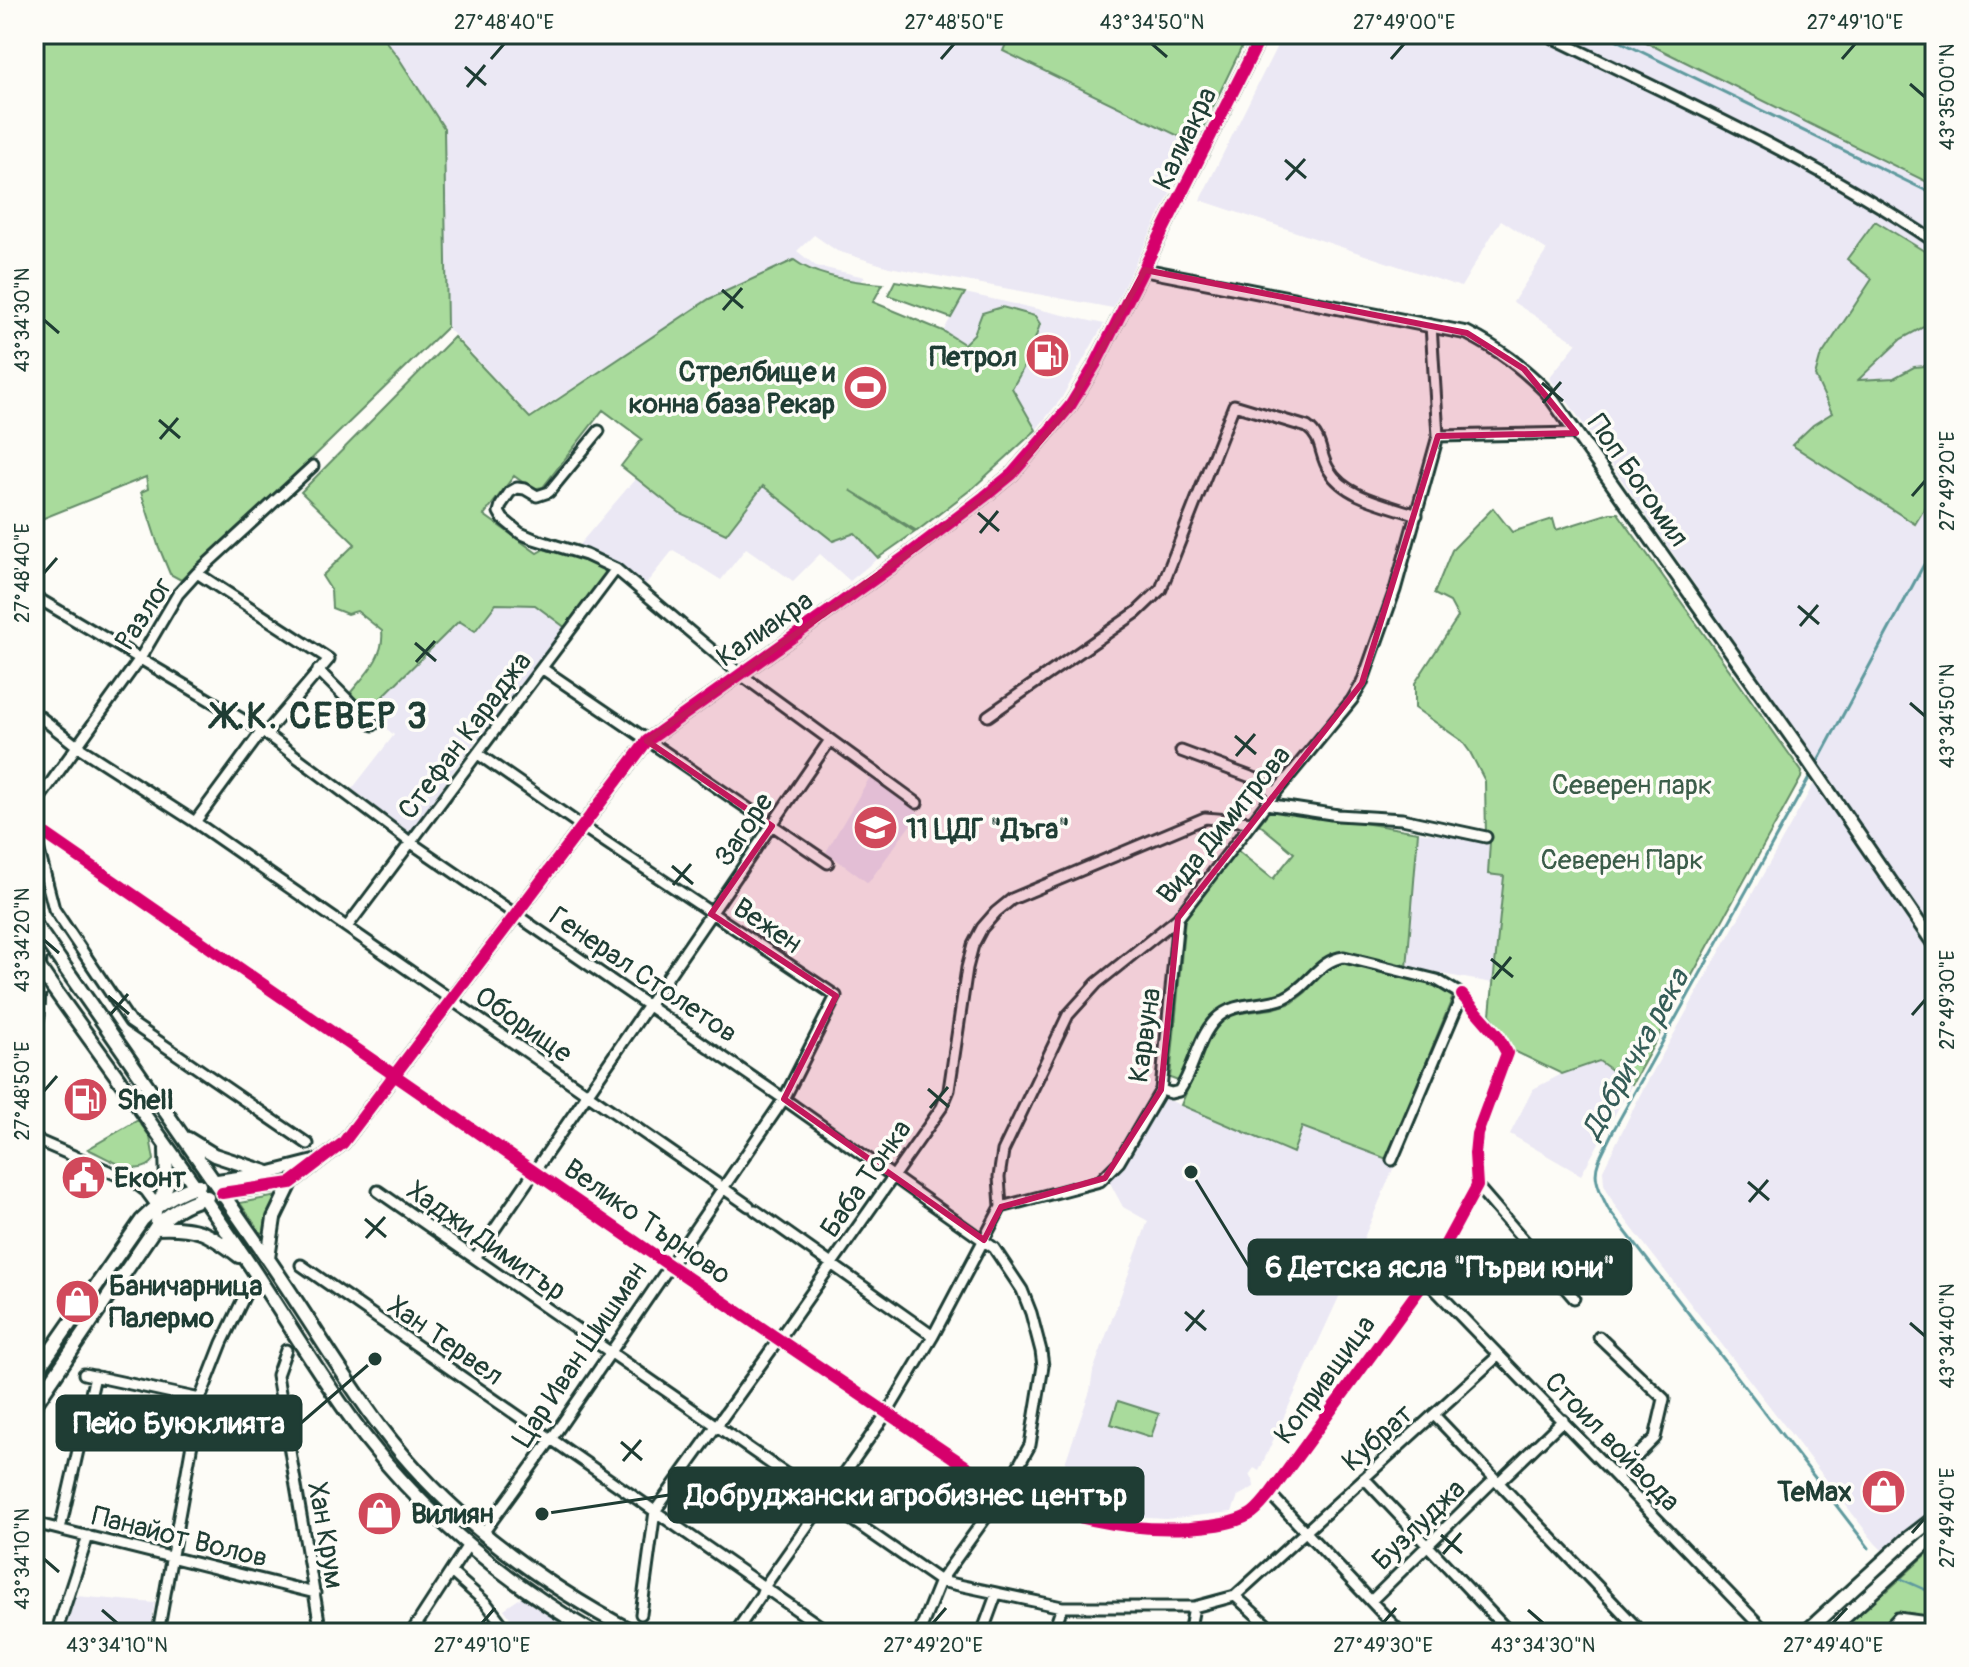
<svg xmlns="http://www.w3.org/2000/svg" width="1969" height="1667" font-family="Pangolin,sans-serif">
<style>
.built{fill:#ebe8f4}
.green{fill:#a9db9c;stroke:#648c68;stroke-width:2}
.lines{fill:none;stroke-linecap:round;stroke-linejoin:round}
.stream{stroke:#5e9a9e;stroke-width:3}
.minor-casing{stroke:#1f3d34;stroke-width:15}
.tertiary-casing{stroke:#1f3d34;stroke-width:17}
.secondary-casing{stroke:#1f3d34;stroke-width:18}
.minor{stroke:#fdfcf7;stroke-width:9}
.tertiary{stroke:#fdfcf7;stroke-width:11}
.secondary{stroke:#fdfcf7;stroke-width:12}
.rail{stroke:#1f3d34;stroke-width:3;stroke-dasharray:12 6;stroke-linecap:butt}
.secondary-bridge-casing{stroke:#1f3d34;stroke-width:18;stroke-linecap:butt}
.secondary-bridge{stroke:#fdfcf7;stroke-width:12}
.cycleway-casing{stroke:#fdfcf7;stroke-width:17}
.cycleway{stroke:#d6006c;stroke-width:12}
.marked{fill:#c2185b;fill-opacity:0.2;stroke:#c2185b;stroke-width:6;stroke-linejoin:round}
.ticks{fill:none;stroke:#1f3d34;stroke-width:3}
.labels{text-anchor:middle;stroke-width:7;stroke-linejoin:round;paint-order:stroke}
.street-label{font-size:28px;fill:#1f3d34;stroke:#fdfcf7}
.poi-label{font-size:28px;font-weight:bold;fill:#1f3d34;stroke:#fdfcf7;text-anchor:start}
.park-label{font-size:28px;fill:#3b5d49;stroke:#fdfcf7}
.water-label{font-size:30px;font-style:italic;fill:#345c57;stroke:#fdfcf7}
.district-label{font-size:36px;font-weight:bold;letter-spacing:2px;fill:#1f3d34;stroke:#fdfcf7}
.leader{fill:none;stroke:#1f3d34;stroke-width:3}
.callout-dot{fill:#1f3d34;stroke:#fdfcf7;stroke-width:3}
.callout{fill:#1f3d34;stroke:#1f3d34;stroke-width:3}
.callout-label{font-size:30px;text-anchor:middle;font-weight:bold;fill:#fff}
.neatline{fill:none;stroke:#1f3d34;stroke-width:3}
.ticks-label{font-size:20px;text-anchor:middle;fill:#1f3d34}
</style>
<rect width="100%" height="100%" fill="#fdfcf7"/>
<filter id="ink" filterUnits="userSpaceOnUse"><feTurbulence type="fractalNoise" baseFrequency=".0125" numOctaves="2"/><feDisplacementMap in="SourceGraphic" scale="16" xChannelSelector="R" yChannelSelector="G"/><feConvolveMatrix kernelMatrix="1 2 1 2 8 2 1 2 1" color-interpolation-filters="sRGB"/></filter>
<g filter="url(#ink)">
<path class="built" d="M380,34H1010L1003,51L1195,144L1113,308L889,267L837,251L814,235L797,251L816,266L865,277L759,408L864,470L965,293L1104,324L1061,399L1036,430L974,487L917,531L749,429L637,346L530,416L447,327L444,128L398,57Z
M1283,34H1935V1544L1902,1570L1875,1543L1615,1206L1604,1184L1603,1170L1641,1093L1822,769L1570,405L1549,378L1577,343L1513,302L1547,250L1501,220L1461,287L1200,200Z
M636,478L680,513L763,486L833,541L855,533L878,558L850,581L820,554L793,581L746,548L721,580L673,550L645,585L609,558L578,546Z
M496,604L535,605L565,627L533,672L465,755L410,833L352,789L394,735L367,712L459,620Z
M870,777L919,813L868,883L826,852Z
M1418,832L1490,842L1488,874L1504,875L1493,983L1407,968Z
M1599,1061L1632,1084L1581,1175L1510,1134L1533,1089L1562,1074Z
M1164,1098L1292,1153L1302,1127L1396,1162L1338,1299L1259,1471L1254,1468L1249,1475L1253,1479L1254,1487L1238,1496L1232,1512L1166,1519L1112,1516L1051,1503L1090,1391L1093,1371L1148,1221L1123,1207L1109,1181L1123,1166Z
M76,1596L155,1603L150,1633H64Z
M522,1597L557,1620L578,1633H521L504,1609Z"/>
<path class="green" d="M34,34H380L398,57L444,128L447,327L295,475L181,580L170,574L158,545L141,492L148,489L146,477L34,522Z
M1010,34H1248L1195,144L1003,51Z
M1629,34H1896L1904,37L1935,35V186Z
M1875,221L1929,254L1935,261V318L1931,323L1901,339L1858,380L1894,378L1914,367L1935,365V491L1915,524L1792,445L1813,425L1832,413L1815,376L1820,358L1872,279L1847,259Z
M794,260C816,277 856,282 883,284L873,302L943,331L964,344L974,334L982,313L1002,307L1035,316L1040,324C1033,347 1025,368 1012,388L1036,430L974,487L917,531L850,490L915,532L878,558L855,533L833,541L763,486L726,534L680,513L621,466L642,439L603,410L543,487L532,489L514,476L484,515L537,553L544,549C564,556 593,557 607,573L566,628L535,605L496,604L475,631L459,621L367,712L354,699L351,692C366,674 385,656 382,631L357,611L347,614L332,608L331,590L322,576L355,544L301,492L454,337L530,418L709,299Z
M895,281L965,293L951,318L888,295Z
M1493,508L1512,532L1553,519L1556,530L1610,513H1618L1802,772L1801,778L1632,1084L1599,1061L1562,1074L1514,1051L1490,1014L1504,876L1488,874L1490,842L1486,837L1485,781L1470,752L1462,741L1415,708V683L1458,617L1450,602L1434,594L1452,550Z
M1272,808L1418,832L1407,968L1338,952C1319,956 1311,977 1295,987C1278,998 1261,996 1241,1000C1204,1008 1194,1051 1181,1082L1170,1078L1185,919L1238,851L1273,879L1294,853L1259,824Z
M1343,963L1429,982L1454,994L1387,1159L1302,1127L1293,1153L1181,1105L1214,1026L1232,1014L1272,1009L1292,1003L1306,992L1326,969Z
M138,1120L150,1137L154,1160C139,1181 106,1157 88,1149Z
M277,1196L267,1217L265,1232L261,1233L240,1203Z
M1118,1401L1159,1414L1151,1437L1111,1424Z
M1928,1553L1935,1576V1618L1898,1615L1880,1631L1876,1628L1871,1633H1834L1882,1586L1887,1591Z"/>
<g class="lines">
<path class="stream" d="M1605,34L1935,195
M1816,765L1935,544
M1813,771L1613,1131C1595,1169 1588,1170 1609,1210L1869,1548
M1897,1577L1935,1594"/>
<defs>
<path id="minor" d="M1545,34C1676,98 1815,160 1935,242
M599,431L549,492L537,496L525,489L517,488L510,492L501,505L499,512L503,519L520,533L534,539L586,555L616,569L740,674L917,803
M1438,436L1576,433
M197,573L329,659L265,734
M34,596L262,731L410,842L784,1099L994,1248L1022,1290L1031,1313L1041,1351L1043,1366L1030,1445L1004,1492L940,1581L919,1633
M543,669L828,863
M318,670L373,725
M34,712L77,746L195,822L749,1206
M988,716L1137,612L1161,589L1234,405L1307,427C1323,438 1319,455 1329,470C1345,498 1389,505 1417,515
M1181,751L1259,780L1275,793
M478,754L583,827L836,996L784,1099L550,1441L483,1533
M1266,804L1338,815L1402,819L1486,837
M34,806L141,657L178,594L197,573L313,466
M195,822L262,731
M34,826L669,1265L1004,1492C1064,1516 1123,1532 1189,1528C1208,1526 1231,1525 1249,1515C1257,1511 1264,1501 1270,1494L1426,1280L1477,1186L1475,1154L1477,1134L1507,1053L1497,1035L1462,995
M34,832L54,909L130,1022L308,1144
M347,927L616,569
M1161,1090L1171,1093L1179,1091C1194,1070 1197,1039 1215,1020C1234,1000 1262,1007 1284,998C1308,988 1318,960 1344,957L1437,980L1462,995L1392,1160
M34,1139L134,1182L146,1191L157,1206L155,1228
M1477,1186L1574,1298
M378,1191L940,1581L1062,1607H1194L1235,1596L1499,1355
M1001,1207L1100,1181L1119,1162L1161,1090L1178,918
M755,1210L933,1336
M475,1258L830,740
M301,1265L830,1633
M1426,1280L1767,1633
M1599,1337L1664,1399L1655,1438L1617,1476
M286,1350L277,1375L321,1633
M84,1374L200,1399
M1434,1415L1642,1633
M1364,1478L1510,1633
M1498,1483L1563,1420
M1270,1494L1401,1633
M34,1523L315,1593
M60,1529L95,1376
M451,1572L486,1603L509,1633
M1235,1596L1276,1633
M1371,1601L1495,1479
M641,1614L655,1511L779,1339L942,1107L949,1090L967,968L973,945L982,928L996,912L1012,899L1205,818L1252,822
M56,1633L88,1536
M158,1633L200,1399L222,1343L245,1295
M411,1633L468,1545
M735,1633L761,1595L764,1587L887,1413L933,1336L1001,1207L999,1177L1003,1151L1068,1015L1097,983L1178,918L1266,804L1352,700L1362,683L1395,590L1438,436L1431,325
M982,1633L996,1595
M1053,1633L1062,1607
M1189,1633L1194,1607
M1884,1633L1898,1618L1935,1623"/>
<path id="tertiary" d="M1145,270L1467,333C1499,349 1522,367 1547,392L1800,749L1935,946
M214,1181L269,1173L316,1161
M222,1193L291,1183L343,1143L647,741L905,557L984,497L1012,474L1044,437L1070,406L1095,365L1262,34"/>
<path id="secondary" d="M61,962C130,1061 200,1160 268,1259C306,1314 340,1372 379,1425C445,1513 538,1582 635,1633
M49,982C116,1076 185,1169 250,1265C288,1322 323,1382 365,1437C426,1516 507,1583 594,1633
M188,1139L214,1155L269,1173
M158,1204L167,1185L166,1149
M155,1228C196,1226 206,1231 239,1256
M268,1258L274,1218L291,1183
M34,1375L142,1220C159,1203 176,1192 199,1185
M34,1406L155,1228C170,1212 185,1203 207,1197
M1805,1633L1909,1538L1935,1518
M1827,1633L1935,1535"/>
</defs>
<use href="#minor" class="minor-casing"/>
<use href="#tertiary" class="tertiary-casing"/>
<use href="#secondary" class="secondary-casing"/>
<use href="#minor" class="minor"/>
<use href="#tertiary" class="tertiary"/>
<use href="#secondary" class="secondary"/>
<path class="rail" d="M34,869L47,954L45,1016L34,1066"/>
<defs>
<path id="secondary-bridge" d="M34,923L61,962
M34,960L49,982"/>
</defs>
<use href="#secondary-bridge" class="secondary-bridge-casing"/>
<use href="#secondary-bridge" class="secondary-bridge"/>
<defs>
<path id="cycleway" d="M34,826L669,1265L1004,1492C1064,1516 1123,1532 1189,1528C1208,1526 1231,1525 1249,1515C1257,1511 1264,1501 1270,1494L1426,1280L1477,1186L1475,1154L1477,1134L1507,1053L1497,1035L1462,995
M222,1193L291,1183L343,1143L647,741L905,557L984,497L1012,474L1044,437L1070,406L1095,365L1262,34"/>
</defs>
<use href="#cycleway" class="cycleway-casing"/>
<use href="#cycleway" class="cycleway"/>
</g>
</g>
<path class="marked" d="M1145,270L1467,333L1524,369L1576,433L1438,436L1362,683L1178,918L1161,1090L1105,1178L1001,1207L984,1240L784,1099L836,996L711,914L772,826L647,741L971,508L1012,474L1070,406Z"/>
<path class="ticks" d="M1152,44L1167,57M491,59L504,44M941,59L954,44M1391,59L1404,44M1842,59L1855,44M465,67L486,85M1910,84L1925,97M467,87L485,65M1285,160L1306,178M1286,180L1305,159M722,290L743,308M723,310L742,288M44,320L59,333M1542,383L1563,401M1543,403L1561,382M159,420L180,438M160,439L178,418M1912,496L1925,481M978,513L999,531M980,533L998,511M44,573L57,558M1798,606L1819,624M1800,626L1818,605M415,643L436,661M416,662L435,641M1910,703L1925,716M1235,736L1256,754M1236,756L1255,734M672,866L693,884M673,885L691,864M44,940L59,953M1491,959L1513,977M1493,979L1511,957M108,996L129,1014M110,1015L128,994M1912,1015L1925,1000M928,1089L949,1107M44,1091L57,1076M930,1108L948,1087M1748,1182L1769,1200M1749,1202L1768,1180M365,1219L386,1237M366,1238L385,1217M1185,1312L1206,1330M1910,1323L1925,1336M1186,1331L1204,1310M621,1442L642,1460M623,1461L641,1440M1912,1533L1925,1518M1441,1535L1462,1553M1443,1554L1461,1533M44,1559L59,1572M102,1610L117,1623M1528,1610L1543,1623M482,1623L495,1608M933,1623L946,1608M1383,1623L1396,1608M1833,1623L1847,1608"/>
<defs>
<symbol id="fuel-disc" viewBox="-11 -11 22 22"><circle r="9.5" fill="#d1495b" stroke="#fdfcf7"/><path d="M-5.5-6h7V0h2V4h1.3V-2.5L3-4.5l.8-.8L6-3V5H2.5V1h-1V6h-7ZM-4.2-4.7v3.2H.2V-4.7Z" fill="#fff"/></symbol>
<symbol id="stadium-disc" viewBox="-11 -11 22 22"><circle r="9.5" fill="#d1495b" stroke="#fdfcf7"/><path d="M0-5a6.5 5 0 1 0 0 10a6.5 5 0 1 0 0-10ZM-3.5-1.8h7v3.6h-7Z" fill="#fff"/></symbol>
<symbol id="school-disc" viewBox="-11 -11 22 22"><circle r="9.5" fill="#d1495b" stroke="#fdfcf7"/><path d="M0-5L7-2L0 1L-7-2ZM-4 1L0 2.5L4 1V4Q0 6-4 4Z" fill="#fff"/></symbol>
<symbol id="civic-disc" viewBox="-11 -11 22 22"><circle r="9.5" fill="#d1495b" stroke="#fdfcf7"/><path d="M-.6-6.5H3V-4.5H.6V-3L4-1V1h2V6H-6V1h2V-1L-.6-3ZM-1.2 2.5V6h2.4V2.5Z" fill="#fff"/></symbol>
<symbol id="shop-disc" viewBox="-11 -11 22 22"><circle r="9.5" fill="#d1495b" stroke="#fdfcf7"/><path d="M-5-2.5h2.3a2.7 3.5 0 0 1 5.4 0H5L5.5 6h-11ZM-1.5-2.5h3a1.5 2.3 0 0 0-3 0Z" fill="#fff"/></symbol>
</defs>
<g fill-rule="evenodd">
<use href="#fuel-disc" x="1022" y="330" width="51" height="51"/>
<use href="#stadium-disc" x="840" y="362" width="51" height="51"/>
<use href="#school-disc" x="850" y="802" width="51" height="51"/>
<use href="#fuel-disc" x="60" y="1074" width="51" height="51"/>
<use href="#civic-disc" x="58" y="1152" width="51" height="51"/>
<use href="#shop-disc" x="52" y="1276" width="51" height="51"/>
<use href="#shop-disc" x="1858" y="1466" width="51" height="51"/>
<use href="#shop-disc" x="354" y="1488" width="51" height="51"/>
</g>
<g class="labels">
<g class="street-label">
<text transform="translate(1184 138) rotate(-64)" y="10">Калиакра</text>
<text transform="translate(1639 480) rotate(55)" y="10">Поп Богомил</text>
<text transform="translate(143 613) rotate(-57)" y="10">Разлог</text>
<text transform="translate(764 628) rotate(-35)" y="10">Калиакра</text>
<text transform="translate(464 735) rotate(-53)" y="10">Стефан Караджа</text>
<text transform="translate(1223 824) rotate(-51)" y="10">Вида Димитрова</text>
<text transform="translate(743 829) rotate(-56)" y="10">Загоре</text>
<text transform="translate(768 925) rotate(34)" y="10">Вежен</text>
<text transform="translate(644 974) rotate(34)" y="10">Генерал Столетов</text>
<text transform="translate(524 1024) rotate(35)" y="10">Оборище</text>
<text transform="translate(1144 1035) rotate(-82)" y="10">Карвуна</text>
<text transform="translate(865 1178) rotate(-55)" y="10">Баба Тонка</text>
<text transform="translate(648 1221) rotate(35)" y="10">Велико Търново</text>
<text transform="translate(487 1240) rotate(35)" y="10">Хаджи Димитър</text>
<text transform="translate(446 1340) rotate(35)" y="10">Хан Тервел</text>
<text transform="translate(579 1354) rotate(-56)" y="10">Цар Иван Шишман</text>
<text transform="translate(1324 1379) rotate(-54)" y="10">Копривщица</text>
<text transform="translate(1377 1437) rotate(-42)" y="10">Кубрат</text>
<text transform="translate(1613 1441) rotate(46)" y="10">Стоил войвода</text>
<text transform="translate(1418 1524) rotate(-44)" y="10">Бузлуджа</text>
<text transform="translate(327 1535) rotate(80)" y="10">Хан Крум</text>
<text transform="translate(180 1536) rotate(14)" y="10">Панайот Волов</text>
</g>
<g class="poi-label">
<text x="1017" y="366" text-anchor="end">Петрол</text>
<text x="835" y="381" text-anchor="end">Стрелбище и<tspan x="835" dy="32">конна база Рекар</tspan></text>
<text x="906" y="838">11 ЦДГ "Дъга"</text>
<text x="117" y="1109">Shell</text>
<text x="114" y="1187">Еконт</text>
<text x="109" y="1295">Баничарница<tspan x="109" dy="32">Палермо</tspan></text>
<text x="1852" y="1501" text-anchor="end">TeMax</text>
<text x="411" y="1523">Вилиян</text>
</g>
<g class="park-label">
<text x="1632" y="794">Северен парк</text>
<text x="1622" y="869">Северен Парк</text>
</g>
<g class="water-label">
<text transform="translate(1635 1054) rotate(-61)" y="10">Добричка река</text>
</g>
<g class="district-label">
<text x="321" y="728">Ж.К. СЕВЕР 3</text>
</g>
</g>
<path class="leader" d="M1191 1172L1249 1267M375 1359L301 1423M542 1514L669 1495"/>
<g class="callout-dot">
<circle cx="1191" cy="1172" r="8"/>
<circle cx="375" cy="1359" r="8"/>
<circle cx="542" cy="1514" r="8"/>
</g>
<g class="callout">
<rect x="1249" y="1240" width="382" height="54" rx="8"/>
<rect x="57" y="1396" width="244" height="54" rx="8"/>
<rect x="669" y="1468" width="474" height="54" rx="8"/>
</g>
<g class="callout-label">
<text x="1440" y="1277">6 Детска ясла "Първи юни"</text>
<text x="179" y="1433">Пейо Буюклията</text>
<text x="906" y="1505">Добруджански агробизнес център</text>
</g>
<rect width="1969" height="1667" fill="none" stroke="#fdfcf7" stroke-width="88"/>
<rect x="44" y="44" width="1881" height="1579" class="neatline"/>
<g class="ticks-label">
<text x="504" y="29">27°48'40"E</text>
<text x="954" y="29">27°48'50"E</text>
<text x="1152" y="29">43°34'50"N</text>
<text x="1404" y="29">27°49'00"E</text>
<text x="1855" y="29">27°49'10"E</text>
<text transform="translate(1947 97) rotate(-90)" y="7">43°35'00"N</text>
<text transform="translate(22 320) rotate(-90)" y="7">43°34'30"N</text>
<text transform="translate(1947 481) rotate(-90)" y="7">27°49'20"E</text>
<text transform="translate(22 573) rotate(-90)" y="7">27°48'40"E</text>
<text transform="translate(1947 716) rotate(-90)" y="7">43°34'50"N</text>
<text transform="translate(22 940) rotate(-90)" y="7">43°34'20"N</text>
<text transform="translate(1947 1000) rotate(-90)" y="7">27°49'30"E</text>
<text transform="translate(22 1091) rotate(-90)" y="7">27°48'50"E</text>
<text transform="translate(1947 1336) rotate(-90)" y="7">43°34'40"N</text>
<text transform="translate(1947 1518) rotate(-90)" y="7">27°49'40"E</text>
<text transform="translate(22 1559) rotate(-90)" y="7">43°34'10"N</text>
<text x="117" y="1652">43°34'10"N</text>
<text x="482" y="1652">27°49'10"E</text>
<text x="933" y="1652">27°49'20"E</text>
<text x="1383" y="1652">27°49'30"E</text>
<text x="1543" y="1652">43°34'30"N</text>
<text x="1833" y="1652">27°49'40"E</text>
</g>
</svg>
